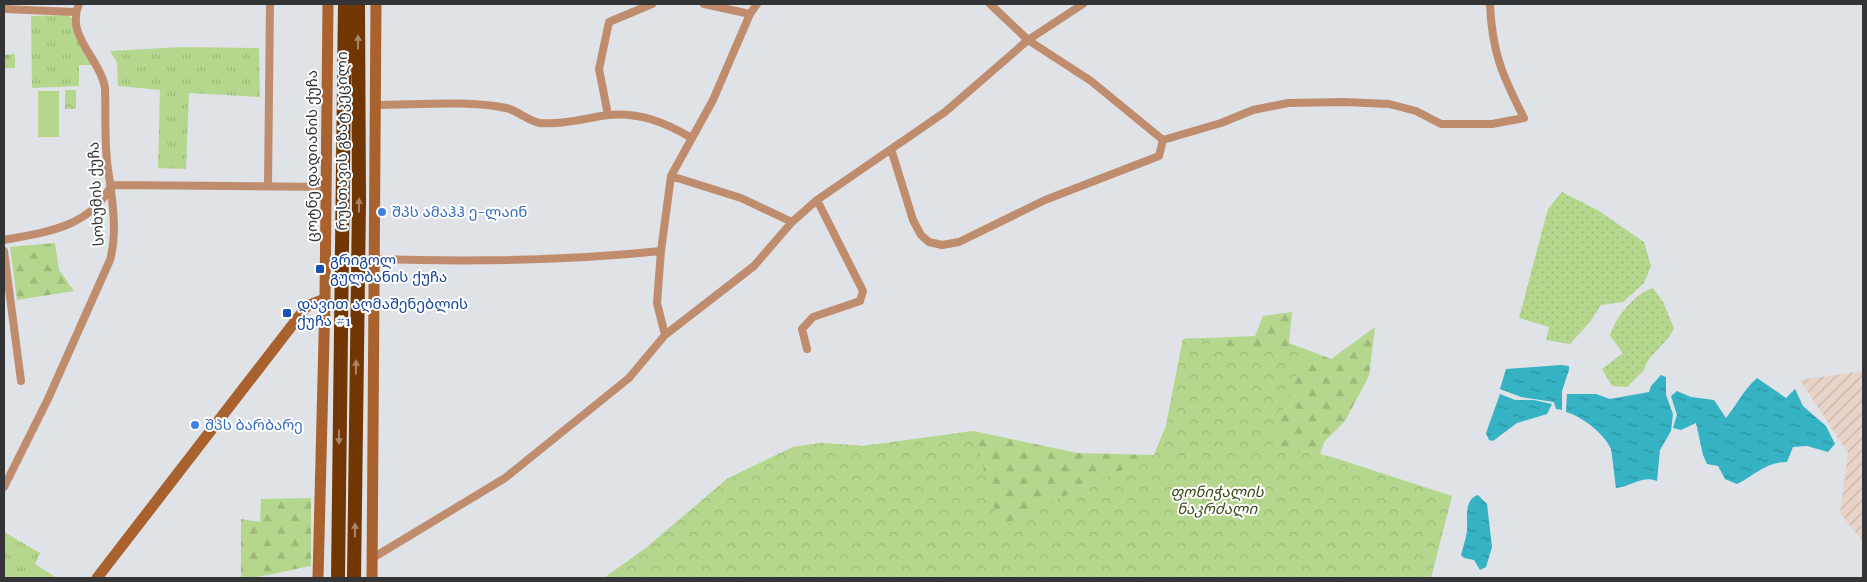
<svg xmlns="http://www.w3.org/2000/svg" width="1867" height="582" font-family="'Playfair Display','Noto Sans Georgian',serif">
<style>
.industrial{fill:url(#industrial-furrows)}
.grass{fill:url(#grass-tufts)}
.forest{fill:url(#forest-firs)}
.park{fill:url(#park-crowns)}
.garden{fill:url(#garden-dots)}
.pitch{fill:#b5d78d}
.water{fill:url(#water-ripples)}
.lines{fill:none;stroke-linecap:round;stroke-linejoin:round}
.street{stroke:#bf8d6d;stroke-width:8}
.secondary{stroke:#a9612d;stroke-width:11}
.highway{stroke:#713601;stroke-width:14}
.oneway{fill:#aa8667}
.shop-dot{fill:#3f7fe0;stroke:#fff;stroke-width:2}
.transit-dot{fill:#1a4fb4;stroke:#fff;stroke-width:2}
.labels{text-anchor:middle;stroke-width:4;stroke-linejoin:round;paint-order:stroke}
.street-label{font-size:15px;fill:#333436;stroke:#fff}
.shop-label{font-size:15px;fill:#366cbe;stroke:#fff;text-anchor:start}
.transit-label{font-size:15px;fill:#164399;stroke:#fff;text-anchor:start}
.park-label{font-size:15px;font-style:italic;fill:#364b15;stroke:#fff}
</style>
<defs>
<pattern id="industrial-furrows" width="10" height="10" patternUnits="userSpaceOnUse" patternTransform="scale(1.25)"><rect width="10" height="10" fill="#e9d3c6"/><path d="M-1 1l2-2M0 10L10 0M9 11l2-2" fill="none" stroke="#c8b6ab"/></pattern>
<pattern id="grass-tufts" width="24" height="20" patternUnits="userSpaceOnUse" patternTransform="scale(1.25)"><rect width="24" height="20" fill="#b5d78d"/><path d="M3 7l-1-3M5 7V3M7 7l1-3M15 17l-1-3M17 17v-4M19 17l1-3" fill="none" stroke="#9cb97a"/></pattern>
<pattern id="forest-firs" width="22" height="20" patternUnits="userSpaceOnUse" patternTransform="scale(1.25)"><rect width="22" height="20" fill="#b5d78d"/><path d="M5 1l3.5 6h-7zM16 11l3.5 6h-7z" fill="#9cb97a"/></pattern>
<pattern id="park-crowns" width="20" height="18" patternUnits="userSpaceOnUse" patternTransform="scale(1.25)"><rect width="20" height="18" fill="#b5d78d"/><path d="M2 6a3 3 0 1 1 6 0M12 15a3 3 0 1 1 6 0" fill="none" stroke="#9cb97a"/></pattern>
<pattern id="garden-dots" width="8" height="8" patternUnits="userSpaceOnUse" patternTransform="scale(1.25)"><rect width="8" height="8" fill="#b5d78d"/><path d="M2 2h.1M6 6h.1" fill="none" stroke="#9cb97a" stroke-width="1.8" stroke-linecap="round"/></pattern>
<pattern id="water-ripples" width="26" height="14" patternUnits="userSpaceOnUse" patternTransform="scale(1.25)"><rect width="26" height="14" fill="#35b2c3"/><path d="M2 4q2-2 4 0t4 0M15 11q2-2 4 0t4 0" fill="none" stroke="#2d929f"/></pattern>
</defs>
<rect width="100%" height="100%" fill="#dfe2e7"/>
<path class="industrial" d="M1863,371V542L1840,513L1848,453L1800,380Z"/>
<path class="grass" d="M68,15L73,20L92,65H79V86L32,88L31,16Z
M181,47L259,48L260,97L189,93L186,169L158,168L160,90L118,86L117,62L110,51Z
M4,532L40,553L35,564L57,578H4Z"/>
<path class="forest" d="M15,54V68H4V55Z
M55,243L59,270L74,291L17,300L10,247Z
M1292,312L1289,343L1331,359L1375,327L1369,376L1345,421L1324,442L1292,543L604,578L646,548L727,479L793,447L822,443L863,446L974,431L1077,453L1154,455L1166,426L1183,339L1255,336L1263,316Z
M311,498V566C287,570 265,578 241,578V519L260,522L261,499Z"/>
<path class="park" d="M65,90H76V109H65Z
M1192,338L1223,344L1240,352L1275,351L1308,353C1297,377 1271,424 1276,449L1290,453H1316L1335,458L1452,496L1431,578H604L646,548L727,479L793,447L822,443L863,446L974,431L999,528C1049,501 1103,480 1154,455L1166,426L1183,339Z"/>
<path class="garden" d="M1562,192L1599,211L1644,242L1651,266L1644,283L1623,302L1601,305L1590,322L1570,344L1546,340L1549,327L1519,318L1548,209Z
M1653,288L1663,302L1674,328L1670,336L1648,360L1644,370L1627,387L1612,386L1602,369L1623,353L1610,336C1615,318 1634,294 1653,288Z"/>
<path class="pitch" d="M59,91V137H38V91Z"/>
<path class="water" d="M1561,365L1569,366V370L1562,391V410L1556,409L1554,402L1521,397L1500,389L1506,369Z
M1661,375L1666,377V395L1673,414L1671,431L1660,450L1657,481C1642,475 1631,487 1616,488C1615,480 1612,454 1611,449C1604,433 1581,416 1566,412L1567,394H1596L1610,399L1649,392L1651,386Z
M1757,378L1786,398L1795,389L1803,406L1826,426L1835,444L1828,452L1807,446L1793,447L1787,462C1766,462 1755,475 1737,484L1725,479L1718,466L1707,464L1703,455L1696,423L1681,430L1673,428L1677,415L1671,396L1677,391L1691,397L1714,400L1726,418C1738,403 1742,392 1757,378Z
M1500,394L1515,400H1534L1552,404L1547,414L1517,423L1493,441L1489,440L1486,433Z
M1478,495L1487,504L1492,547L1486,567L1480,570L1474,560L1464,558L1461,555C1463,547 1466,539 1467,531C1468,519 1463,500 1478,495Z"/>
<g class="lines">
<path class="street" d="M704,4L750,14
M990,4L1028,40L1091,81L1163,140
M4,9L75,12
M376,105C415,105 468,100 506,108C517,110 528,121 540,123C563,125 586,118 608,115C639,112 664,122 690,137
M608,115L599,69L609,22L652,4
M1163,140L1221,123L1253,110L1288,103L1344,102L1389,104L1416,111L1441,124H1492L1524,118C1502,75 1492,52 1490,4
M891,149L913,220L921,235L929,242L942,245L959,242L1045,200L1159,156L1163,140
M671,176L741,198L792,222
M112,185L327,187
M268,185L270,4
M4,240C45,232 89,228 111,186
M4,251L21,381
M375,259C470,262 566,261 661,251
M665,335L657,303L661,251L671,176L713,100L750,14L757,4
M807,349L802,329L813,317L860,301L863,291L817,200
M4,487L48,399L110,260C118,231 112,198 108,169C104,143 106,114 105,88C100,58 65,36 79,4
M371,559L505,478L629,378L665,335L754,266L792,222L817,200L945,112L1028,40L1083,4"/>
<path class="secondary" d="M97,578L307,306L325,299
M318,578L325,299L328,4
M372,578L376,4"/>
<path class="highway" d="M338,578L345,4
M354,578L359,202L358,4"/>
</g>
<defs><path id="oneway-solid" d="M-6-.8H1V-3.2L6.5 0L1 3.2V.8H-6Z" transform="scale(1.25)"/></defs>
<g class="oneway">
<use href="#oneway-solid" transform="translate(358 42) rotate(-90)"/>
<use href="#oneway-solid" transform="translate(359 205) rotate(-90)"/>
<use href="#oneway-solid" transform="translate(356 367) rotate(-89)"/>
<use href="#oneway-solid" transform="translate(339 437) rotate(90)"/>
<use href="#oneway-solid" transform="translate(355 530) rotate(-90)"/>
</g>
<g class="shop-dot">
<circle cx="382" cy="212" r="5"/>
<circle cx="195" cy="425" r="5"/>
</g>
<g class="transit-dot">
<rect x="315" y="264" width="10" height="10" rx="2.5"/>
<rect x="282" y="308" width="10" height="10" rx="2.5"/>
</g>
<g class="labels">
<g class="street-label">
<text transform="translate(342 141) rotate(-90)" y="5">რუსთავის გზატკეცილი</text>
<text transform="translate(312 156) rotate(-90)" y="5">ცოტნე დადიანის ქუჩა</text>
<text transform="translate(96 194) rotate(-93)" y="5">სოხუმის ქუჩა</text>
</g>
<g class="shop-label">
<text x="392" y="217">შპს ამაჰჰ ე-ლაინ</text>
<text x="205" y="430">შპს ბარბარე</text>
</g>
<g class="transit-label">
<text x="330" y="265">გრიგოლ<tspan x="330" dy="17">გულბანის ქუჩა</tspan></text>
<text x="297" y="309">დავით აღმაშენებლის<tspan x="297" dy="17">ქუჩა #1</tspan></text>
</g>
<g class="park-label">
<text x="1217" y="497">ფონიჭალის<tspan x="1217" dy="17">ნაკრძალი</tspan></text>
</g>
</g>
<rect width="1867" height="582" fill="none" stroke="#333436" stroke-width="10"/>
</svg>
